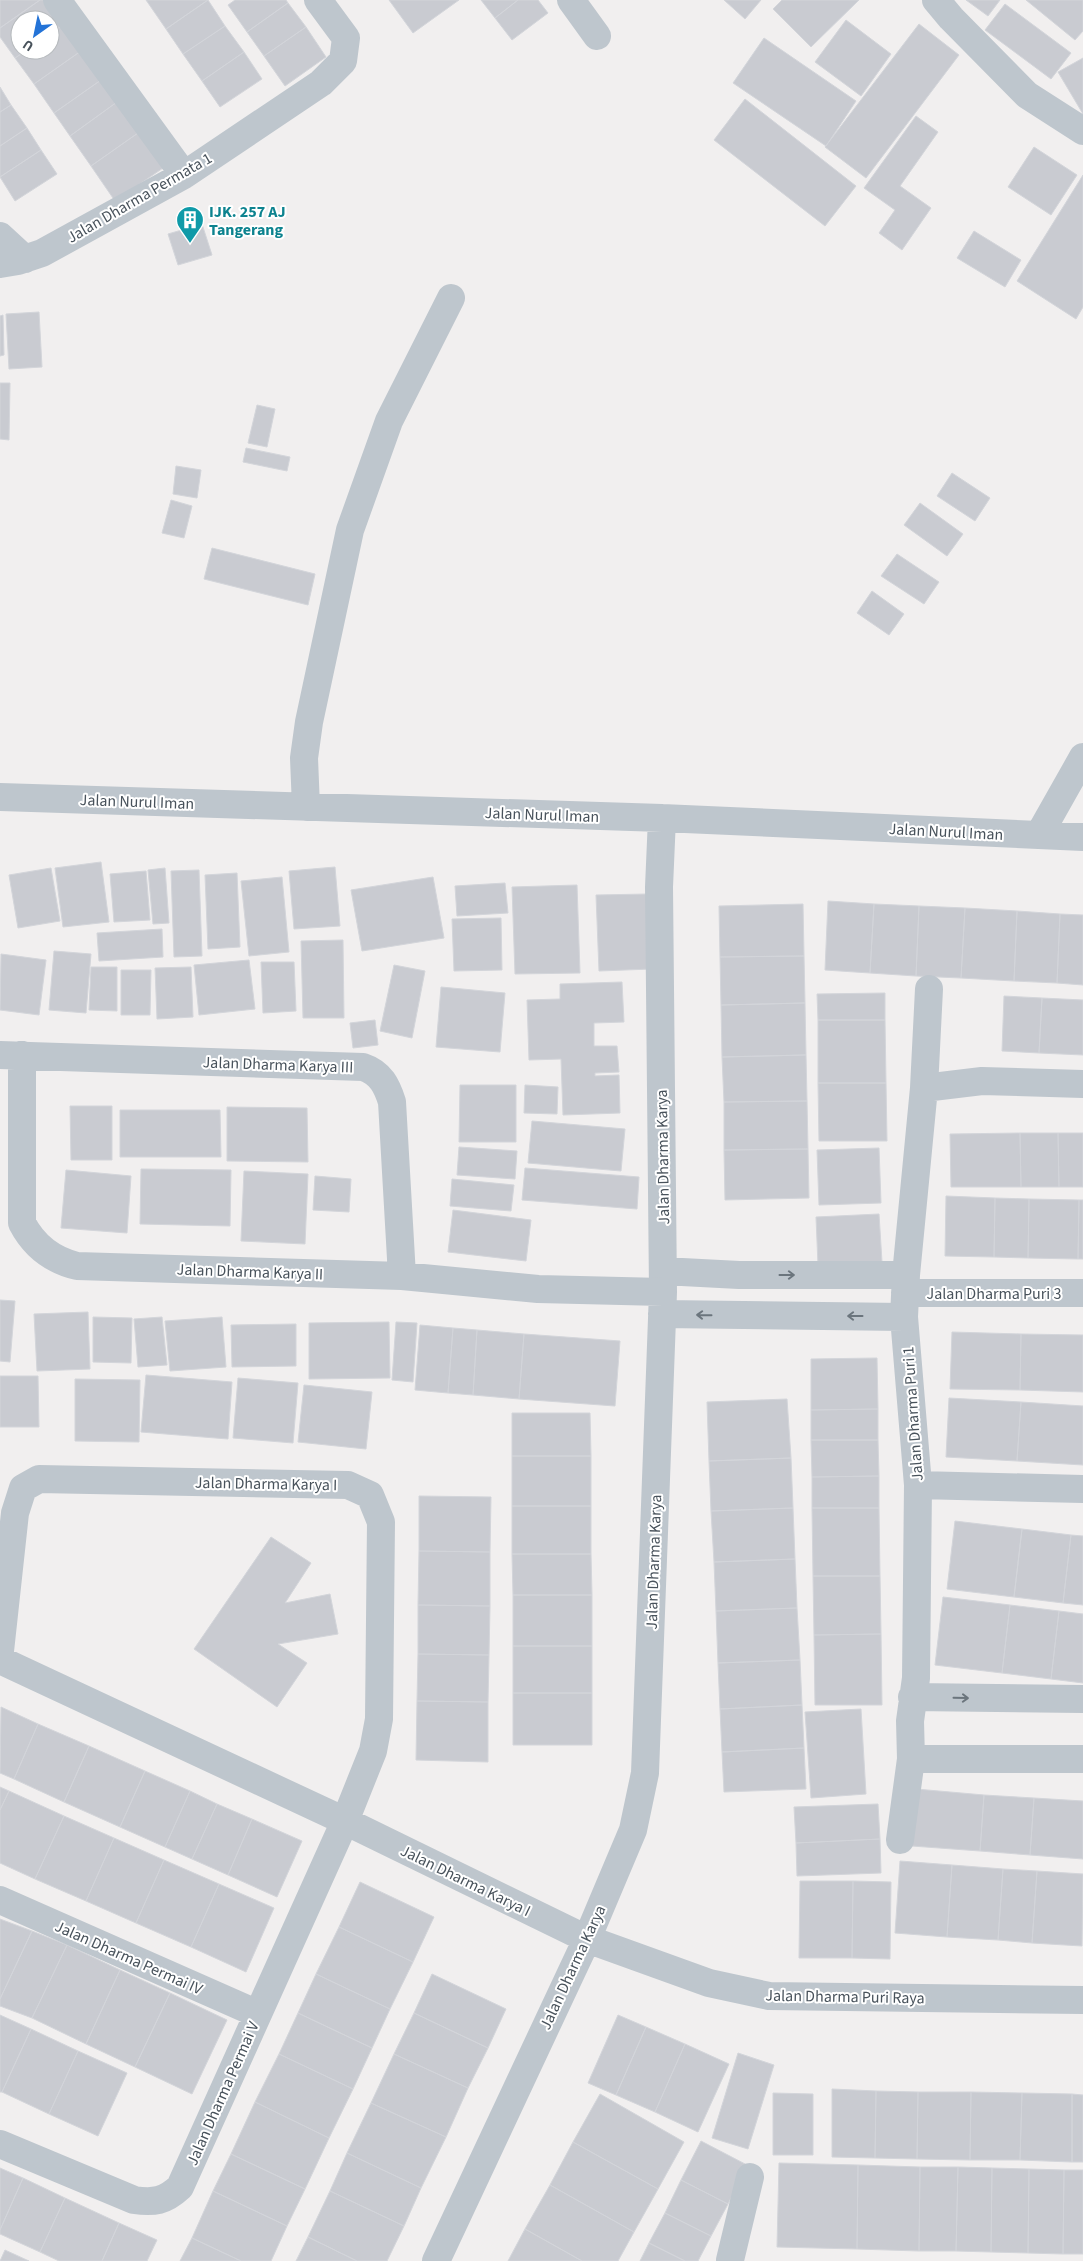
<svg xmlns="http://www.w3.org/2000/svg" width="1083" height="2261" font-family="'Source Sans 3',sans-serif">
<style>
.building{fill:#c9cbd1;stroke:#d3d5da}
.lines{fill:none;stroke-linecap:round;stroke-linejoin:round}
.street{stroke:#bec6cd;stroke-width:28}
.oneway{stroke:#6b757d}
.labels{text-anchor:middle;stroke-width:4;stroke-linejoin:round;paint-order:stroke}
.street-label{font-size:16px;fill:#48525b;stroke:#fff}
.culture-label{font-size:16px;font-weight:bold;fill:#0d838f;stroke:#fff;text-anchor:start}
</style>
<rect width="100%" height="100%" fill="#f1efef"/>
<path class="building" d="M0,0H40L0,28Z
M40,0H45L63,25L50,34V20H20V50H27L15,58L0,37V28Z
M146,0H208L166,29Z
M208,0L225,26L183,54L166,29Z
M235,0H286L288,3L247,32L228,5Z
M389,0H459L413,33Z
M481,0H518L495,18Z
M518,0H538L548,13L512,40L495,18Z
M724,0H761L745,19Z
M782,0H859L811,47L773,9Z
M966,0H1000L988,16Z
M1026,0H1083V31L1075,40Z
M288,3L306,27L264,56L247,32Z
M1005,4L1071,53L1051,79L985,30Z
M846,20L891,54L861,96L815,62Z
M919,24L959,55L866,178L825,147Z
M63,25L81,51L34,84L15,58L27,50H50V34Z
M225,26L244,52L202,81L183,54Z
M306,27L326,57L285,86L264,56Z
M764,38L856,101L826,146L733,83Z
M81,51L101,80L54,113L34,84Z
M244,52L262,79L220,107L202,81Z
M1083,58V114L1058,72Z
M101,80L117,102L70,136L54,113Z
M0,87L11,105L0,112Z
M745,99L856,186L825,226L714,140Z
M117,102L138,133L91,166L70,136Z
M11,105L27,128L0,146V112Z
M916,116L938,132L900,186L931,208L902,250L879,233L895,210L864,188Z
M27,128L41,150L0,177V146Z
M138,133L163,168L115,201L91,166Z
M1034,147L1077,175L1051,215L1008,187Z
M41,150L57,174L15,201L0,177Z
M1083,175V307L1076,319L1017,281Z
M202,224L212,255L178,265L168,234Z
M974,231L1021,260L1005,287L957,258Z
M39,312L42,367L9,369L6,314Z
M3,315L4,355L0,356V316Z
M0,383H10L9,440L0,439Z
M257,405L275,409L267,447L248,443Z
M246,448L290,457L287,471L243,462Z
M176,466L201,470L197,498L173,494Z
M952,473L990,498L975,521L937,496Z
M171,500L192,506L184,538L162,533Z
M920,503L963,534L947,556L904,525Z
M212,548L315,574L308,605L204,579Z
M897,554L939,582L924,604L881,576Z
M872,591L904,614L889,635L857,613Z
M101,862L109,922L63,927L55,868Z
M335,867L340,926L294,929L289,871Z
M51,868L60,921L18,928L9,875Z
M165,868L169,923L153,924L148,870Z
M199,870L202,956L174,957L171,871Z
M146,871L150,920L114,922L110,874Z
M237,873L240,947L208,949L205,875Z
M282,877L289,952L249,956L241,881Z
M433,877L444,938L362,951L351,890Z
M505,883L508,913L457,916L455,886Z
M577,885L580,973L515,974L512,887Z
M648,894L651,969L599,971L596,895Z
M828,901L874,904L870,973L825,970Z
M803,904L804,956L720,957L719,906Z
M874,904L919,906L916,976L870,973Z
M919,906L965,908L961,978L916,976Z
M965,908L1017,911L1014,981L961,978Z
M1017,911L1060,914L1057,983L1014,981Z
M1060,914L1083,915V985L1057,983Z
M501,918L502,970L454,971L452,919Z
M162,929L163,957L99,961L97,933Z
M343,940L344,1018H303L301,941Z
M54,951L91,954L86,1013L49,1010Z
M1,954L46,960L39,1015L0,1010Z
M804,956L805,1003L721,1005L720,957Z
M249,960L255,1009L199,1015L194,965Z
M261,962H294L296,1011L263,1013Z
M394,965L425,971L412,1038L380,1031Z
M91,967H117V1011L89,1010Z
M191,967L193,1017L157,1019L155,968Z
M121,970H151L150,1015H121Z
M622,982L624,1022L594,1023V1046H617L619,1072L595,1073V1076L619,1075L620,1113L563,1115L561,1059L529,1060L527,1000L560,999V984Z
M441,987L505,993L500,1052L436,1047Z
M885,993V1020H818L817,994Z
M1004,996L1042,998L1039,1053L1002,1051Z
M1042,998L1083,1000V1055L1039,1053Z
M805,1003L806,1055L722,1057L721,1005Z
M375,1020L378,1045L353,1048L350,1023Z
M818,1020H885L886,1083H818Z
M806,1055L807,1101L724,1102L722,1057Z
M818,1083H886L887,1141H819Z
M460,1085H516V1142H459Z
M525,1085L558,1087L557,1114L524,1113Z
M807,1101L808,1149L724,1150V1102Z
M70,1106H112V1160H71Z
M227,1107L307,1108L308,1162L227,1161Z
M120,1110H220L221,1157H120Z
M532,1121L625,1129L621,1171L528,1163Z
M1020,1133H1058L1059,1187H1021Z
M1020,1133L1021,1187H951L950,1134Z
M1058,1133H1083V1187H1059Z
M459,1147L517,1151L515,1179L457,1175Z
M879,1148L881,1203L819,1205L817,1150Z
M808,1149L809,1198L725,1200L724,1150Z
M525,1168L639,1177L637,1209L522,1200Z
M141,1169L231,1170L230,1226L140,1224Z
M66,1170L131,1176L127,1233L61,1228Z
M244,1171L308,1174L305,1244L241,1241Z
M315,1176L351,1179L349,1212L313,1210Z
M452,1179L514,1185L511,1211L450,1206Z
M946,1196L995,1198L994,1257L945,1256Z
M995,1198L1029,1199L1028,1258L994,1257Z
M1029,1199L1079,1200L1078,1259L1028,1258Z
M1079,1200H1083V1259H1078Z
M453,1210L531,1220L526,1261L448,1252Z
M879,1214L882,1262L818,1265L816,1217Z
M0,1300L15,1301L10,1362L0,1361Z
M88,1312L90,1369L37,1371L34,1314Z
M93,1317L132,1318L131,1363L93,1362Z
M162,1317L167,1365L138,1367L134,1319Z
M222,1317L226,1367L170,1371L165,1321Z
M389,1322L390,1378L309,1379V1323Z
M396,1322L417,1323L413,1382L392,1380Z
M296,1324V1366L232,1367L231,1325Z
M420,1325L453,1328L448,1393L415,1390Z
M453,1328L477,1330L473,1395L448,1393Z
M477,1330L524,1334L519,1399L473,1395Z
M952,1332L1021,1334L1020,1390L950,1389Z
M524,1334L620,1341L615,1406L519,1399Z
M1021,1334L1083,1335V1392L1020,1390Z
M877,1358L878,1409L811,1410V1359Z
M146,1375L232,1382L228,1439L141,1432Z
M0,1376H38L39,1427H0Z
M238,1378L298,1383L293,1443L233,1438Z
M75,1379L140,1380L139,1442L75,1441Z
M304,1385L372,1392L366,1449L298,1442Z
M949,1398L1021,1402L1017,1461L946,1457Z
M787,1399L791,1458L709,1461L707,1402Z
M1021,1402L1083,1406V1465L1017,1461Z
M878,1409V1440H811V1410Z
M512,1413H590L591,1456H512Z
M811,1440H878L879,1476L812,1477Z
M512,1456H591V1506H512Z
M791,1458L793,1508L711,1511L709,1461Z
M879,1476V1508H812V1477Z
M419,1496L491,1497L490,1552L419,1551Z
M512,1506H591V1554H512Z
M793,1508L795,1559L714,1562L711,1511Z
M812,1508H879L880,1576H813Z
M955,1521L1022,1529L1014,1597L947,1589Z
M1022,1529L1071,1535L1063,1603L1014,1597Z
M1071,1535L1083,1536V1605L1063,1603Z
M271,1537L311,1563L285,1603L330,1594L338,1634L278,1644L307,1663L277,1707L194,1649Z
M419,1551L490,1552V1606L418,1605Z
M512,1554H591L592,1595H513Z
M795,1559L797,1608L716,1611L714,1562Z
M813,1576H880L881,1634L814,1635Z
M513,1595H592V1646H513Z
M943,1597L1010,1605L1002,1673L935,1665Z
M418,1605L490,1606L489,1655L418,1654Z
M1010,1605L1059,1611L1051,1679L1002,1673Z
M797,1608L800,1660L718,1663L716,1611Z
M1059,1611L1083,1614V1683L1051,1679Z
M881,1634L882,1705H815L814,1635Z
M513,1646H592V1693H513Z
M418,1654L489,1655L488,1702L417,1701Z
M800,1660L802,1705L720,1709L718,1663Z
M513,1693H592V1745H513Z
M417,1701L488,1702V1762L416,1760Z
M802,1705L804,1748L722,1752L720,1709Z
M1,1707L38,1724L14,1779L0,1773Z
M861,1709L866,1794L811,1798L805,1712Z
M38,1724L89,1746L64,1802L14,1779Z
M89,1746L145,1771L120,1827L64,1802Z
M804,1748L806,1789L724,1792L722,1752Z
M145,1771L190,1791L165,1847L120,1827Z
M0,1787L9,1791L0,1810Z
M916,1789L984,1795L980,1851L912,1846Z
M9,1791L64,1816L35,1879L0,1863V1810Z
M190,1791L217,1804L192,1859L165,1847Z
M984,1795L1034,1798L1030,1855L980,1851Z
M1034,1798L1083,1801V1859L1030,1855Z
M217,1804L252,1819L228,1875L192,1859Z
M878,1804L880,1839L796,1843L794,1807Z
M64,1816L114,1838L86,1901L35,1879Z
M252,1819L302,1841L277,1897L228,1875Z
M114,1838L164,1860L136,1923L86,1901Z
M880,1839L881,1873L797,1876L796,1843Z
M164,1860L219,1884L191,1947L136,1923Z
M900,1861L952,1865L947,1937L895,1933Z
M952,1865L1003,1869L998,1940L947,1937Z
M1003,1869L1037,1871L1032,1943L998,1940Z
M1037,1871L1083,1874L1082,1946L1032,1943Z
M800,1881H853L852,1958H799Z
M853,1881L891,1882L890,1959L852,1958Z
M360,1882L434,1917L413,1962L339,1927Z
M219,1884L274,1908L246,1972L191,1947Z
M0,1919L32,1931L0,1999Z
M339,1927L413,1962L390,2009L316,1974Z
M32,1931L67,1945L32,2018L0,2006V1999Z
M67,1945L120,1970L86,2044L32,2018Z
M120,1970L170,1993L135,2067L86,2044Z
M316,1974L390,2009L372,2048L298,2013Z
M432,1974L506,2009L488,2048L414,2013Z
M170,1993L227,2020L192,2094L135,2067Z
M298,2013L372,2048L353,2089L279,2054Z
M414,2013L488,2048L468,2088L394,2054Z
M0,2015L31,2029L2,2092H0Z
M618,2015L646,2027L616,2095L588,2083Z
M646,2027L685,2044L655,2112L616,2095Z
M31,2029L78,2051L49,2114L2,2092Z
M685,2044L729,2064L698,2132L655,2112Z
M78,2051L127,2073L98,2136L49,2114Z
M738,2053L774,2065L748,2149L712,2138Z
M279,2054L353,2089L329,2138L255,2102Z
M394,2054L468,2088L446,2137L371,2103Z
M832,2089L876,2091L875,2158L832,2157Z
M876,2091L918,2092L917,2159L875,2158Z
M918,2092H971L970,2160L917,2159Z
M971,2092L1022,2093L1020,2160H970Z
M773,2093L813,2094V2155H773Z
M1022,2093L1072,2094V2162L1020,2160Z
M600,2094L684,2142L658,2189L573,2142Z
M1072,2094L1083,2095V2162H1072Z
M255,2102L329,2138L305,2189L231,2154Z
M371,2103L446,2137L421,2188L347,2153Z
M701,2141L747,2165L728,2204L681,2180Z
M573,2142L658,2189L634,2232L550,2185Z
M347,2153L421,2188L404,2226L330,2191Z
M231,2154L305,2189L287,2226L213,2191Z
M779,2163L858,2165L857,2249L777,2247Z
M858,2165L920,2167L919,2251L857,2249Z
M920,2167H958L956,2251H919Z
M958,2167L992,2168L991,2252L956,2251Z
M0,2168L23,2178L0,2230Z
M992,2168L1029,2169L1028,2253L991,2252Z
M1029,2169L1064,2170L1063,2254L1028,2253Z
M1064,2170H1083V2254H1063Z
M23,2178L65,2198L40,2252L0,2234V2230Z
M681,2180L728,2204L711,2236L665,2213Z
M550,2185L634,2232L618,2261H582L525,2229Z
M213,2191L287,2226L271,2261H241L192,2238Z
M330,2191L404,2226L387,2261H357L308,2237Z
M65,2198L119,2223L102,2261H59L40,2252Z
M665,2213L711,2236L698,2261H685L649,2243Z
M119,2223L157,2240L147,2261H102Z
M525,2229L582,2261H508Z
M308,2237L357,2261H296Z
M192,2238L241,2261H180Z
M649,2243L685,2261H640Z
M5,2250L29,2261H0Z"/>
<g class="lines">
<path class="street" d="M57,0L184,175
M571,0L597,36
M936,0L951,18L1027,95L1083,131
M0,236L25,259
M0,264L18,261L42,253L184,175L321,83L343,61L346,38L318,0
M0,797L662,818L1083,837
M306,807L304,758L309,722L350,530L389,421L451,298
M1039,835L1083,757
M0,1055L363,1067C381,1073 387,1086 392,1102L402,1276
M22,1055V1223C34,1246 52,1260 77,1266L402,1276L538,1289L663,1292
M924,1088L982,1081L1083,1084
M663,1271L739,1275H906
M905,1293H1083
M662,1314L904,1317
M918,1485L1083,1489
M0,1651L15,1513L23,1488L39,1479L348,1485L370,1495L381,1522L379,1719L373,1751L345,1821L180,2187C165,2201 154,2203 134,2200L0,2144
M0,1660L345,1821L587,1939L709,1983L769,1996L1083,2000
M912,1697L1083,1699
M911,1759H1083
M900,1840L911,1759L910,1721L916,1678L918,1485L904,1317L906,1275L924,1088L929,989
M0,1900L258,2014
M730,2260L750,2177
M436,2261L587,1939L633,1830L645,1773L663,1292L659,887L662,818"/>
</g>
<defs><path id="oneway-shaft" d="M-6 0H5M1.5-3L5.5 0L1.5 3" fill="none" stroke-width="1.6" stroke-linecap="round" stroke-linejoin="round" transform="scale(1.25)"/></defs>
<g class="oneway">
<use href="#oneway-shaft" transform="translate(787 1275)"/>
<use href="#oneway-shaft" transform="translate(704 1315) rotate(-179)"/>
<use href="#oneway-shaft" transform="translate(855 1316) rotate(-180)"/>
<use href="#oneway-shaft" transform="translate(961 1698) rotate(1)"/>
</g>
<defs>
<symbol id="building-pin" viewBox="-11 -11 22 30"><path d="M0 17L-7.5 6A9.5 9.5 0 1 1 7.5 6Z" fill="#0f9aa8" stroke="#fff"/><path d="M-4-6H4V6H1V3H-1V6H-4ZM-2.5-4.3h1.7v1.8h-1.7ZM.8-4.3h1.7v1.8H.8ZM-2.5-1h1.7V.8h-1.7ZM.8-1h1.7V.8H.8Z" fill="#fff"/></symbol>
</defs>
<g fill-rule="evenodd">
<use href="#building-pin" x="174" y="204" width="32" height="43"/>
</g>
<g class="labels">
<g class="street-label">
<text transform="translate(139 197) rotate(-30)" y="6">Jalan Dharma Permata 1</text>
<text transform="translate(137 801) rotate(2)" y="6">Jalan Nurul Iman</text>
<text transform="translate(542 814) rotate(2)" y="6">Jalan Nurul Iman</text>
<text transform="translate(946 831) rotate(3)" y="6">Jalan Nurul Iman</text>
<text transform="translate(278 1064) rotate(2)" y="6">Jalan Dharma Karya III</text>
<text transform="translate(662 1157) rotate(-91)" y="6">Jalan Dharma Karya</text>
<text transform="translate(250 1271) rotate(2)" y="6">Jalan Dharma Karya II</text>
<text x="994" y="1299">Jalan Dharma Puri 3</text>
<text transform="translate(912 1414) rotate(-94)" y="6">Jalan Dharma Puri 1</text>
<text transform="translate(266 1483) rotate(1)" y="6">Jalan Dharma Karya I</text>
<text transform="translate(653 1562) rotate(-88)" y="6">Jalan Dharma Karya</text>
<text transform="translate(466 1880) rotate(26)" y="6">Jalan Dharma Karya I</text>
<text transform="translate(129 1957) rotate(24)" y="6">Jalan Dharma Permai IV</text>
<text transform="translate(572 1967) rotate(-65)" y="6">Jalan Dharma Karya</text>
<text transform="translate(845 1996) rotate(1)" y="6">Jalan Dharma Puri Raya</text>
<text transform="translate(222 2093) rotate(-66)" y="6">Jalan Dharma Permai V</text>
</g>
<g class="culture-label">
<text x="209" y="217">IJK. 257 AJ<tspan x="209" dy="18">Tangerang</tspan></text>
</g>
</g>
<g transform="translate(35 35) rotate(213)"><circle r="24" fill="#ffffff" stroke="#b6babd"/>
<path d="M0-4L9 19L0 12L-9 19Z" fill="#2373d7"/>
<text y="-8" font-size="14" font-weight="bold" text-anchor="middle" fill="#48525b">U</text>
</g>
</svg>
